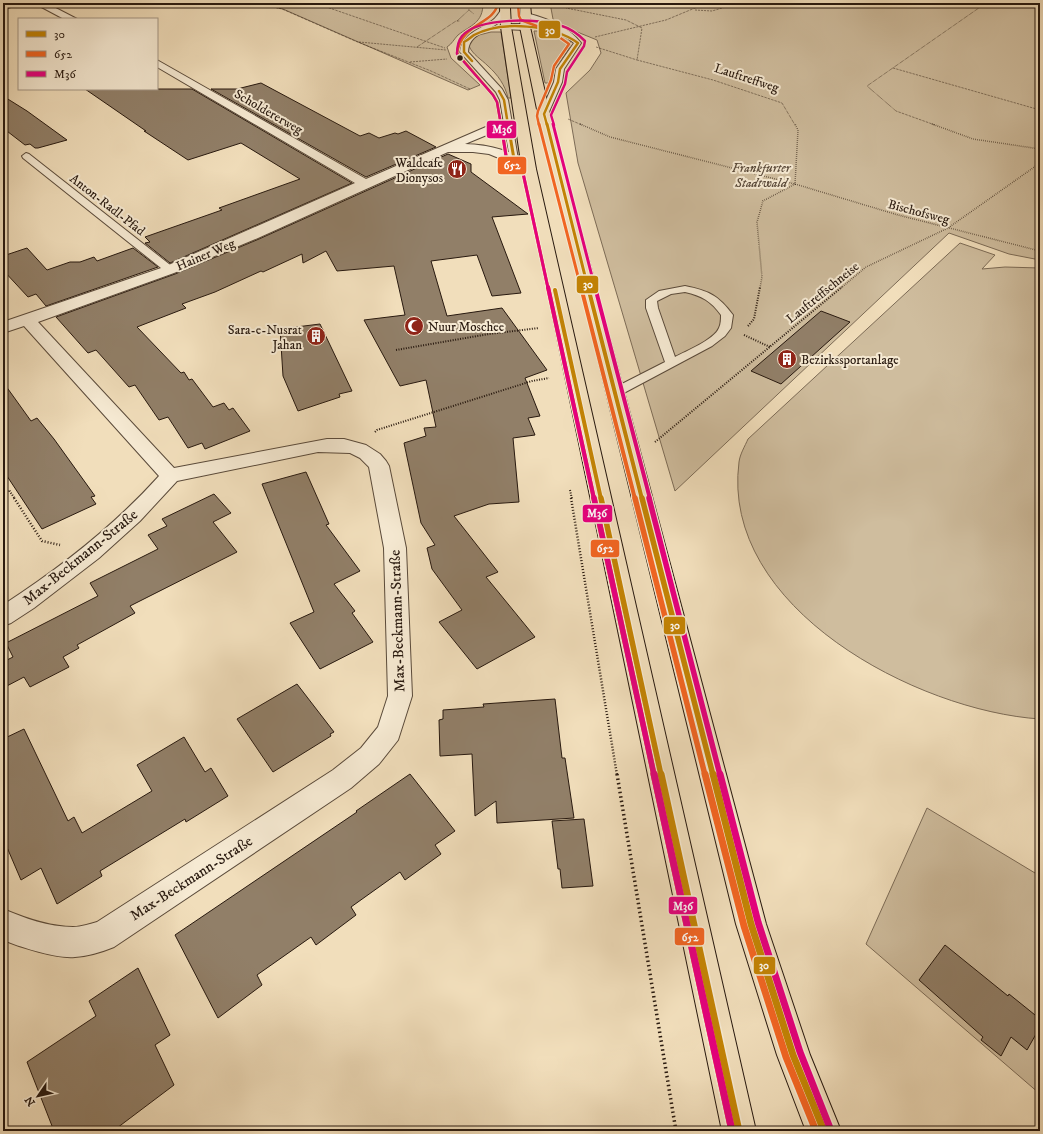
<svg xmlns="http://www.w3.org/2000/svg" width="1043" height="1134" font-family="'IM FELL DW Pica',serif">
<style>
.green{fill:#cfbd9e;stroke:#7c6b56}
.building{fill:#917f68;stroke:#28190f}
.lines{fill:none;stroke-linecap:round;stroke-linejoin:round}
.lane-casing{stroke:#5a4a3a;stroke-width:2}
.street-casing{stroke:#5a4a3a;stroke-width:2}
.primary-casing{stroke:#28190f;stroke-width:2}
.highway-casing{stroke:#28190f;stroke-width:2}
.path-far4{stroke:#28190f;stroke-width:1;stroke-dasharray:0.5 1;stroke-linecap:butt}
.path-far3{stroke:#28190f;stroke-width:1.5;stroke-dasharray:0.5 1.5;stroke-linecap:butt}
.path-far2{stroke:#28190f;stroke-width:2;stroke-dasharray:1 1.5;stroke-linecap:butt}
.path-far1{stroke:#28190f;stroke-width:2.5;stroke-dasharray:1 2;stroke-linecap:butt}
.path{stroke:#28190f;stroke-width:3.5;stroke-dasharray:1.5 3;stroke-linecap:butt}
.lane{fill:#f6ead3;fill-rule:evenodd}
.street{fill:#f6ead3;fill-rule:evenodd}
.primary{fill:#f1debb;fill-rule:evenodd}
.highway{fill:#f1debb;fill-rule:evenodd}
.bus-1-far4-casing{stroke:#f6ead3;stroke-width:4}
.bus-1-far3-casing{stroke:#f6ead3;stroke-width:5}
.bus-1-far2-casing{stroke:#f6ead3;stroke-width:6}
.bus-1-far1-casing{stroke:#f6ead3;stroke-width:8}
.bus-1-casing{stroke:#f6ead3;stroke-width:10}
.bus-2-far4-casing{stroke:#f6ead3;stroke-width:4}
.bus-2-far3-casing{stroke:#f6ead3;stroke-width:5}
.bus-2-far2-casing{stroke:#f6ead3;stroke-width:6}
.bus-2-far1-casing{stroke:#f6ead3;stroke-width:8}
.bus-2-casing{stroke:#f6ead3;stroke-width:10}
.bus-3-far4-casing{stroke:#f6ead3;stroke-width:4}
.bus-3-far3-casing{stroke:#f6ead3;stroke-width:5}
.bus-3-far2-casing{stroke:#f6ead3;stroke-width:6}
.bus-3-far1-casing{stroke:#f6ead3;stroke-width:8}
.bus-3-casing{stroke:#f6ead3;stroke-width:10}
.bus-1-far4{stroke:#c38304;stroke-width:2.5}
.bus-1-far3{stroke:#c38304;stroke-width:3}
.bus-1-far2{stroke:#c38304;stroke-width:4}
.bus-1-far1{stroke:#c38304;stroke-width:5.5}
.bus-1{stroke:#c38304;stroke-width:7}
.bus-2-far4{stroke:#f26522;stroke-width:2.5}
.bus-2-far3{stroke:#f26522;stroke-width:3}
.bus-2-far2{stroke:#f26522;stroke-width:4}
.bus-2-far1{stroke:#f26522;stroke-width:5.5}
.bus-2{stroke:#f26522;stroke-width:7}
.bus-3-far4{stroke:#e5007d;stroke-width:2.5}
.bus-3-far3{stroke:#e5007d;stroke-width:3}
.bus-3-far2{stroke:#e5007d;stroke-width:4}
.bus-3-far1{stroke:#e5007d;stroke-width:5.5}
.bus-3{stroke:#e5007d;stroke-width:7}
.bus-dot{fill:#28190f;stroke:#f6ead3;stroke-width:1.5}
.labels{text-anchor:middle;stroke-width:4;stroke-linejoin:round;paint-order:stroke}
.far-street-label{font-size:13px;fill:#28190f;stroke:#f6ead3}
.far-poi-label{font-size:13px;fill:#28190f;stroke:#f6ead3;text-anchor:end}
.far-park-label{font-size:13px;font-style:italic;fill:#5a4a3a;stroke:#f6ead3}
.street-label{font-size:15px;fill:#28190f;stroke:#f6ead3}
.line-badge{stroke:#f6ead3;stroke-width:1.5}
.badge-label{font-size:11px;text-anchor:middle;font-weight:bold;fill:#fff}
</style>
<rect width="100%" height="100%" fill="#f1debb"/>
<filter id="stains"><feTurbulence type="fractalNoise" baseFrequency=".005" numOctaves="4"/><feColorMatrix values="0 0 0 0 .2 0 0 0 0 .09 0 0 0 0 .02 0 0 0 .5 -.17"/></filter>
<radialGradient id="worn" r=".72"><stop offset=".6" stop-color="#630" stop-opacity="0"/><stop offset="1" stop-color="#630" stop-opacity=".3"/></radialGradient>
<path class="green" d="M256,3H483C483,23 471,25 458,35C454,39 452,44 447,47L451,58L480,85L468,90L283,9Z
M550,3H1040V260L1009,254L949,233L675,491L578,163L566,93L590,70L601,53L597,40L560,25L553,19Z
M534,31C545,31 564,32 571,42C569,55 552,64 549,83H545Z
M491,32H501L511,98H508C505,85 498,75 488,66C481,59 473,55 469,46L471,39L479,35Z
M960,243L995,255L982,269L1005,267L1040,268V719C917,711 720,608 739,462C740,454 745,446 748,439Z
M927,808L1040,876V1094L866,944Z"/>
<path class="building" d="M261,83L360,136L369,133L379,138L395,133L398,134L406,131L436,147L366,177L211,89H237Z
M85,89H192L352,183L170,263L145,243L150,242L145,237L222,210L219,208L300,179L241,143L188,160L144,131H146Z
M3,96L27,111L67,140L38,148H35L30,144L25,145L3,128Z
M448,154L471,164V172L528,214L492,217L521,293L492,296L477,255L431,261L447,316L502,308L547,370L525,378L540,416L528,418L535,435L513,438L519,502L489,504L454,516L498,572L486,577L535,637L477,669L439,622L462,610L432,569L427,548L435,545L421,523L404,443L426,436L424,428L436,427L426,380L400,386L364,320L405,315L394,266L337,271L326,251L303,263L302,254L263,272L261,271L215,292L182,304L186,308L137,327L181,373L184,372L189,380L192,379L213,407L224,403L229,410L233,408L250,431L205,449L202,443L188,448L168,417L159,420L135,385L129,387L96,350L88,353L56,317L175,274L259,239Z
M27,248L47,270L70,262H80L94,257L97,261L133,248L158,267L46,306L36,294L28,297L3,270V256Z
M821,311L850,322L781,384L751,371Z
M320,324L352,391L339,394L340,397L298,411L283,376L280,329Z
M3,382L31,421L37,418L54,439L95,496L91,497L96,504L42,529L3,470Z
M306,472L329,524L326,525L360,571L334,584L355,611L352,613L373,642L320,669L290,623L314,612L262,484Z
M214,494L231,513L213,522L237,552L130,606L135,613L77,645L79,648L63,657L69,667L30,687L24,677L3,688V662L13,657L6,643L98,596L90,583L158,549L148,535L167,526L162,519Z
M297,684L334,732L330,734L331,736L273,772L237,719Z
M555,699L562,758H565L574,818L497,823L496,801L475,816L472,754L440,756L439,720L443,719V710L484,707L483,704Z
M24,729L68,821L74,817L82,833L152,791L137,765L184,737L205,772L211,768L228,796L186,822L185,819L100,871L102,876L57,904L41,868L21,880L3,838V739Z
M410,774L455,831L435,845L441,854L405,880L400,872L351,907L356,915L316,945L311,937L257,975L262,985L218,1018L175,935L357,812L356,811Z
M584,819L593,886L562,888L560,869H558L552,821Z
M945,945L1008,996L1009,994L1040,1019V1027L1027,1050L1011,1037L1001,1056L981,1040L983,1037L919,980Z
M138,968L170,1035L155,1045L174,1085L113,1131H54L27,1062L96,1016L89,1001Z"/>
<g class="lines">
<defs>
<path id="lane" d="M503,7L508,8C506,13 503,18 499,22C488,32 469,33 468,52L502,89L508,100L518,159L514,162L510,159L500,100L496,92L460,52C462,33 480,30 493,20C498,16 500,11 503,7Z
M526,13C546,18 568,26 581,43L564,69L562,82L548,114L544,116L540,114L554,82L556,69L574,43L559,30L524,16L523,15Z
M26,153L29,154L174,268L175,270L174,272H166L23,158L22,156Z
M685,286C709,291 718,295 733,315L731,328L725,336L712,346L620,395H612L610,392L612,389L665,362L646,308V300L659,291ZM685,292C702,296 711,301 721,315C721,319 721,324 719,328C714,340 686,351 675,357L658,308L657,301L671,294Z"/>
<path id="street" d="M3,3H21L19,5L3,9Z
M34,3H46L77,19H64Z
M506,24H525L530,27L525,30L503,29L501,27L503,25Z
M157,60L366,179L502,120L506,121L508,124L506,127L465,144C484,144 524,152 536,169L534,172H524L506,161L489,154L473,152H448L258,238L174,273L38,322L174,468L327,439H344L366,445L380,454L386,461L389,466L406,548L412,696L398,740L379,764L351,788L114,947C102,952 88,956 75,957C57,959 20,947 3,940V909C24,918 49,927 73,927C81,927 89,924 97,922L333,770L361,748L378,727L388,696L384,548L369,467L360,458L350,453L318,452L177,481L140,521L99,558L34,608L11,623L3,626V605C60,568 113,527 159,476L24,326L3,333V322L164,267L355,183L157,67Z"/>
<path id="primary" d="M505,5L510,8L511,27L536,169L756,1131H722L522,169L501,27L500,8Z
M526,12L531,15L530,27L550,114L766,924L810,1055L841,1131H806L777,1055L736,924L538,114L520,27L521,15Z"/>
<path id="highway" d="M500,3H510L508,10H502Z
M520,3H530L531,15L529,17L526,18L521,15Z"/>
</defs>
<use href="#lane" class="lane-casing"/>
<use href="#street" class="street-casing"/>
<use href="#primary" class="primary-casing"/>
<use href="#highway" class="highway-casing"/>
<path class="path-far4" d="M254,3L282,9L355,41L431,71L470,89
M315,3L445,48
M468,3L469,10L474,14
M564,3L566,8L626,20L642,28L637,60L713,80L782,103L795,125
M695,10L712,11L739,3
M457,21L469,10
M595,37L666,20L707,3
M359,42L446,50
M417,47L456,21H460
M596,47L637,60
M410,62L447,59
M893,68L1040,110
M568,119L582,125
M935,125L896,111L867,86L986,3"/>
<path class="path-far3" d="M580,124L610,137L795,184L898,215L1040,251
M932,124L973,139L1040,149
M760,288L762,277L757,222L763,201L795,184L798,130L795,124
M841,288L866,267L948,228L1040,163"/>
<path class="path-far2" d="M748,326L754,319L760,287
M744,335L770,347
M396,350L489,334L539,328
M375,432L377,430L532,381L549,378
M655,442L842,287
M570,490L572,499
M3,493L9,490L15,499"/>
<path class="path-far1" d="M14,498L42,541L60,545
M571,498L617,775"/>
<path class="path" d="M617,774L676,1131"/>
<use href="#lane" class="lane"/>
<use href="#street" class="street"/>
<use href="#primary" class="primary"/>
<use href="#highway" class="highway"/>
<defs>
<path id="bus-1-far4" d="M472,61L464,52V42C468,40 471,37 474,35C502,20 553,25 578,43L560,69L558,82L544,114
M499,91L504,100L508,125
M544,114L547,125"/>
<path id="bus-1-far3" d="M508,124L514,159
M547,124L588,288"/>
<path id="bus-1-far2" d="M588,287L642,499
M555,290L601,499"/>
<path id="bus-1-far1" d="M601,498L661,775
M642,498L713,775"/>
<path id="bus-1" d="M661,774L739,1131
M713,774L751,924L793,1055L824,1131"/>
<path id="bus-2-far4" d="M498,3C494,25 462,22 457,53L493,95L497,102L501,125
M518,4L519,16L521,20L552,32L569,44L554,66L551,80L538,111L537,116L539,125"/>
<path id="bus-2-far3" d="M501,124L507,162L523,173L548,288
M539,124L581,288"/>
<path id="bus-2-far2" d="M548,287L594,499
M581,287L635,499"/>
<path id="bus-2-far1" d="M594,498L654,775
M635,498L705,775"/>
<path id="bus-2" d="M654,774L732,1131
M705,774L744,926L786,1057L816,1131"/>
<path id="bus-3-far4" d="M501,125L497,102L493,95L457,54C457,49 458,41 462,36C478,17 540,18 562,26C572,29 578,34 585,41L584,46L567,72L565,84L551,115L554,125"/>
<path id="bus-3-far3" d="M501,124L507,162L523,173L548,288
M553,124L595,288"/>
<path id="bus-3-far2" d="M548,287L594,499
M595,287L650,499"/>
<path id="bus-3-far1" d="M594,498L654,775
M649,498L720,775"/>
<path id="bus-3" d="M654,774L732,1131
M720,774L758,922L800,1052L830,1128"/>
</defs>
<use href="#bus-1-far4" class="bus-1-far4-casing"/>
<use href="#bus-1-far3" class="bus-1-far3-casing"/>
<use href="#bus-1-far2" class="bus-1-far2-casing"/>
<use href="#bus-1-far1" class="bus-1-far1-casing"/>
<use href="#bus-1" class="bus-1-casing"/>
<use href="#bus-2-far4" class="bus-2-far4-casing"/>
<use href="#bus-2-far3" class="bus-2-far3-casing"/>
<use href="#bus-2-far2" class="bus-2-far2-casing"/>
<use href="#bus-2-far1" class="bus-2-far1-casing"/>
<use href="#bus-2" class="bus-2-casing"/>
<use href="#bus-3-far4" class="bus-3-far4-casing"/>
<use href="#bus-3-far3" class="bus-3-far3-casing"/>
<use href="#bus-3-far2" class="bus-3-far2-casing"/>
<use href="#bus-3-far1" class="bus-3-far1-casing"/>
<use href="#bus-3" class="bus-3-casing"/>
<use href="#bus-1-far4" class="bus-1-far4"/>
<use href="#bus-1-far3" class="bus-1-far3"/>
<use href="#bus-1-far2" class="bus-1-far2"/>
<use href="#bus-1-far1" class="bus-1-far1"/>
<use href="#bus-1" class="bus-1"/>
<use href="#bus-2-far4" class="bus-2-far4"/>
<use href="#bus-2-far3" class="bus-2-far3"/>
<use href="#bus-2-far2" class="bus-2-far2"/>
<use href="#bus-2-far1" class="bus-2-far1"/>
<use href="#bus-2" class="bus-2"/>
<use href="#bus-3-far4" class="bus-3-far4"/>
<use href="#bus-3-far3" class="bus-3-far3"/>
<use href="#bus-3-far2" class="bus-3-far2"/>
<use href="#bus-3-far1" class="bus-3-far1"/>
<use href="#bus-3" class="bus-3"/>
</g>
<defs>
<symbol id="restaurant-disc" viewBox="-11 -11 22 22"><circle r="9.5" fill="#8f2418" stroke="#f6ead3"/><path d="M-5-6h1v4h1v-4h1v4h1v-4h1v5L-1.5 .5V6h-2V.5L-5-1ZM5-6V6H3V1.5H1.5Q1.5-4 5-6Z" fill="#fff"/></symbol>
<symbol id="mosque-disc" viewBox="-11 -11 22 22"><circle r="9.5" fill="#8f2418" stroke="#f6ead3"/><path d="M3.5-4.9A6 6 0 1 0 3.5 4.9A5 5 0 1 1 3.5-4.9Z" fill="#fff"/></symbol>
<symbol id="building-disc" viewBox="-11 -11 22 22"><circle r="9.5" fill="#8f2418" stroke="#f6ead3"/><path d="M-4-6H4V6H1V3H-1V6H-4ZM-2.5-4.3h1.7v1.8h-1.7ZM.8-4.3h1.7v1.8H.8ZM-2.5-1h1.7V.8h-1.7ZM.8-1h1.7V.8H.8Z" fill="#fff"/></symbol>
</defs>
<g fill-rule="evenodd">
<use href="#restaurant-disc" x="446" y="158" width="22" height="22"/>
<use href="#mosque-disc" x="403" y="315" width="22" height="22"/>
<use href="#building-disc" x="305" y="325" width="22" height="22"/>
<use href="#building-disc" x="776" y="348" width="22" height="22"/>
</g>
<circle class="bus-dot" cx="460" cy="58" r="3.5"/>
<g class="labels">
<g class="far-street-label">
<text transform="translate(747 77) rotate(18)" y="5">Lauftreffweg</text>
<text transform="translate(269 111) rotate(30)" y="5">Scholdererweg</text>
<text transform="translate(108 204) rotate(38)" y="5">Anton-Radl-Pfad</text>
<text transform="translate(919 211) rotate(15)" y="5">Bischofsweg</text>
<text transform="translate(205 254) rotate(-23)" y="5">Hainer Weg</text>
<text transform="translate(822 292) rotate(-39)" y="5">Lauftreffschneise</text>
</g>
<g class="far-poi-label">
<text x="443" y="167">Waldcafe<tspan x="443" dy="15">Dionysos</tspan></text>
<text x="428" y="331" text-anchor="start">Nuur Moschee</text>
<text x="302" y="334">Sara-e-Nusrat<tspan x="302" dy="15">Jahan</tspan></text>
<text x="801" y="364" text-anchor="start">Bezirkssportanlage</text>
</g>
<g class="far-park-label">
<text x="761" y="172">Frankfurter<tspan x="761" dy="15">Stadtwald</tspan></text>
</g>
<g class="street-label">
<text transform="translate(80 557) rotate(-39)" y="5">Max-Beckmann-Straße</text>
<text transform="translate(397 621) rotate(-92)" y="5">Max-Beckmann-Straße</text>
<text transform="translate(191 878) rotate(-33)" y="5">Max-Beckmann-Straße</text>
</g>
</g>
<g class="line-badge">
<rect x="538" y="20" width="23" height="19" rx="4" fill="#c38304"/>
<rect x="486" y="120" width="31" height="19" rx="4" fill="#e5007d"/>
<rect x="497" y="156" width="30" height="19" rx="4" fill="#f26522"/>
<rect x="576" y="275" width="23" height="19" rx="4" fill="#c38304"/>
<rect x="582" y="504" width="31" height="19" rx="4" fill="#e5007d"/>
<rect x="590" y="539" width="30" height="19" rx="4" fill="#f26522"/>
<rect x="663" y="616" width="23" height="19" rx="4" fill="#c38304"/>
<rect x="668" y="896" width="30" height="19" rx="4" fill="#e5007d"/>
<rect x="674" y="927" width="31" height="19" rx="4" fill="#f26522"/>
<rect x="753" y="956" width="23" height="19" rx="4" fill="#c38304"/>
</g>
<g class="badge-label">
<text x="550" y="34">30</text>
<text x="502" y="133">M36</text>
<text x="512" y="169">652</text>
<text x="588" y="288">30</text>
<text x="597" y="517">M36</text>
<text x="605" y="552">652</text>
<text x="675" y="629">30</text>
<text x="683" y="910">M36</text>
<text x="690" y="941">652</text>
<text x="764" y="969">30</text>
</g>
<rect width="1043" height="1134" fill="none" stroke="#f1debb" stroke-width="16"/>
<rect x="4" y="4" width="1035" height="1126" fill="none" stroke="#28190f" stroke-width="2"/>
<rect x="8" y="8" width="1027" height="1118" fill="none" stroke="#28190f"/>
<rect x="18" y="18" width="140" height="72" fill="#f6ead3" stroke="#a49685"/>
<rect x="26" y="31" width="20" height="6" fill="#c38304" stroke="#a49685"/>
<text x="54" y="38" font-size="12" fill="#28190f">30</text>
<rect x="26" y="51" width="20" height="6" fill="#f26522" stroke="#a49685"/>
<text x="54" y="58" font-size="12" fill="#28190f">652</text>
<rect x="26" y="71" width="20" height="6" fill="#e5007d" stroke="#a49685"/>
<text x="54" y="78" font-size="12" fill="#28190f">M36</text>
<g transform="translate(38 1096) rotate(236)" stroke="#f6ead3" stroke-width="3" paint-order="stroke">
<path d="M0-3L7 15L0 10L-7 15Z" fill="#28190f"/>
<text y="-6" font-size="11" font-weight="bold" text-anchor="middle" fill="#28190f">N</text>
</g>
<rect width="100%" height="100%" filter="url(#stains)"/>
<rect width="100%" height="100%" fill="url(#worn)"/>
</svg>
